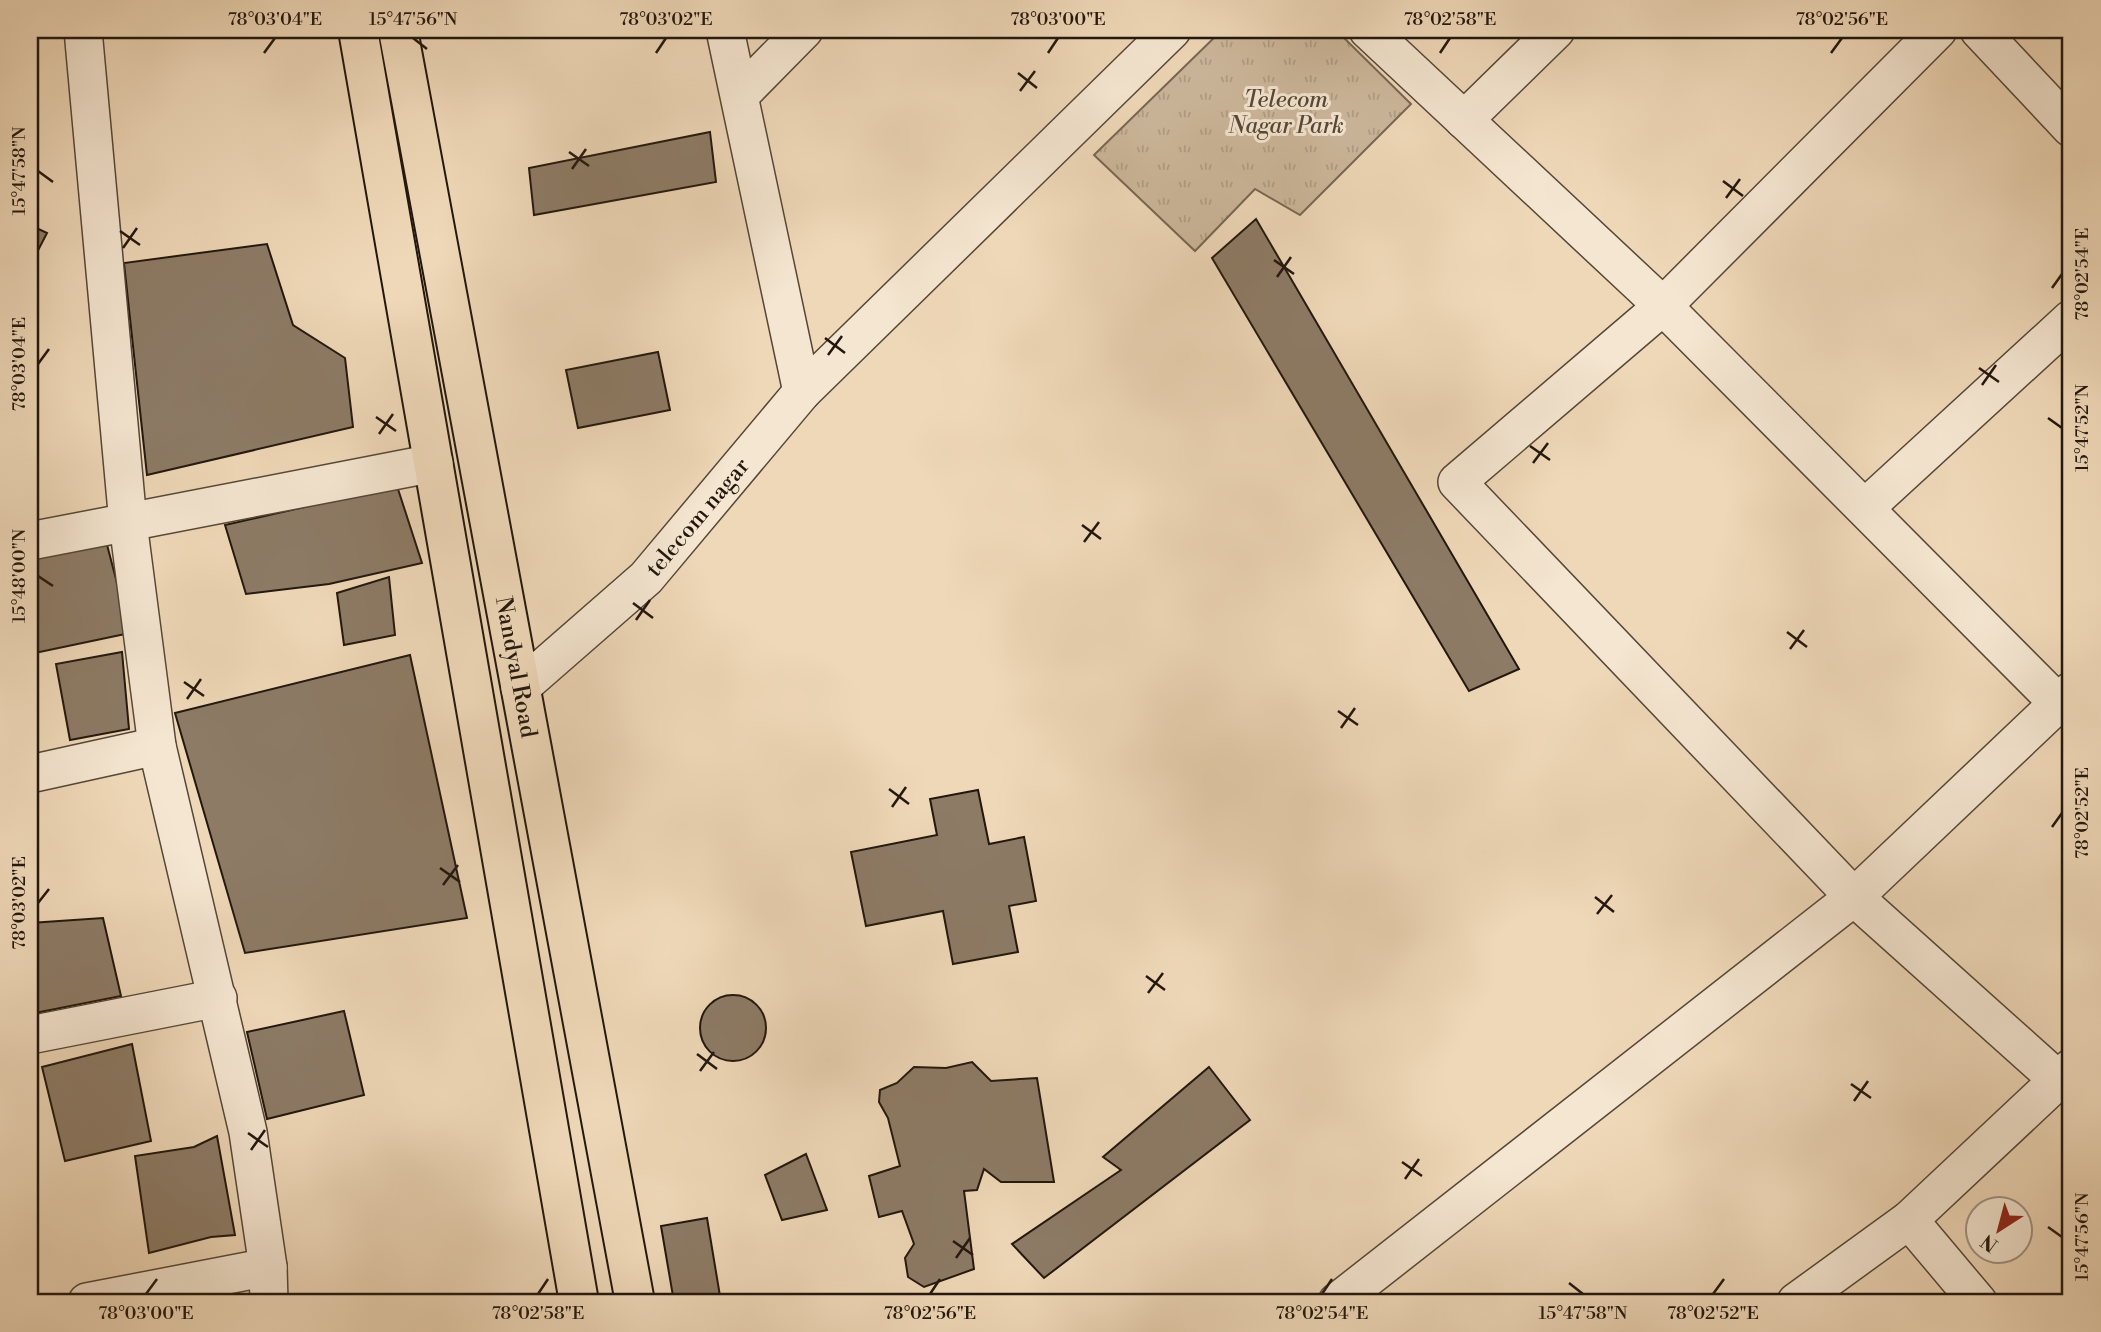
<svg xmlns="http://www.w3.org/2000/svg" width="2101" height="1332" font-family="'Libre Bodoni',serif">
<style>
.park{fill:url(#park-tufts);stroke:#776754;stroke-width:2}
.building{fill:#8d7b66;stroke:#22170e;stroke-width:2}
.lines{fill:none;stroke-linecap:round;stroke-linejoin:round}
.minor-casing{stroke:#554738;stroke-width:40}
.primary-casing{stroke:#22170e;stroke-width:42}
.minor{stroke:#f5e6d1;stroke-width:37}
.primary{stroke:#efd8b8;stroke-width:38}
.ticks{fill:none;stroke:#22170e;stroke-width:2.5}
.labels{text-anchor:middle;stroke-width:6;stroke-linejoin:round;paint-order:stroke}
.park-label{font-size:23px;font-style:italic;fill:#554738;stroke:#f5e6d1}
.street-label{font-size:23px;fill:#22170e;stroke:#f5e6d1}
.neatline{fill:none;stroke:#22170e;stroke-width:2.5}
.ticks-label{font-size:18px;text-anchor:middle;fill:#22170e}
</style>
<defs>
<pattern id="park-tufts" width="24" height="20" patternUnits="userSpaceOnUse" patternTransform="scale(1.75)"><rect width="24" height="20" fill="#ccb79b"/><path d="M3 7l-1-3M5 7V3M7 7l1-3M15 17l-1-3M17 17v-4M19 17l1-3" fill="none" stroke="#af9d84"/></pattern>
</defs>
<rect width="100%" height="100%" fill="#efd8b8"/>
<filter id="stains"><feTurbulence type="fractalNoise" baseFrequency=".00286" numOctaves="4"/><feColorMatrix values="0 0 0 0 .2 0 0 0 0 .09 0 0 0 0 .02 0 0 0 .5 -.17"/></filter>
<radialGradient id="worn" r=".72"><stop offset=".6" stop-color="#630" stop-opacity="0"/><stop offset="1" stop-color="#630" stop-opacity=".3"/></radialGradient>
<path class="park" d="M1222,30H1336L1411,104L1300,215L1255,189L1195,251L1094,155Z"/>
<path class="building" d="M710,132L716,182L534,215L529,168Z
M1256,219L1519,669L1469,691L1212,258Z
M30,225L47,233L30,266Z
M267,244L293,325L345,358L353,427L147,475L124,263Z
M658,352L670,410L578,428L566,370Z
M397,486L422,563L329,584L246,594L225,525Z
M105,537L130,633L30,654V551Z
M389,577L395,635L344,645L337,593Z
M122,652L129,729L70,740L56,664Z
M410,655L467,918L245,953L175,713Z
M978,790L989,844L1024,837L1036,901L1009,906L1018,952L953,964L943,911L866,926L851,852L937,835L930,799Z
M103,918L121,996L30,1014V923Z
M700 1028a33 33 0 1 1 66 0a33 33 0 1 1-66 0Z
M344,1011L364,1095L267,1119L247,1032Z
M132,1044L151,1141L65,1161L42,1067Z
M972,1062L991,1081L1037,1078L1054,1182H1001L984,1169L977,1190L964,1191L974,1269L924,1287L908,1277L905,1258L914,1244L902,1211L879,1217L869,1176L900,1166L888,1118L879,1102L880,1090L897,1083L914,1067L946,1068Z
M1209,1067L1250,1120L1044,1278L1012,1244L1121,1170L1103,1157Z
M217,1136L235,1235L211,1237L149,1253L135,1156L194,1147Z
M806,1154L827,1210L782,1220L765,1175Z
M707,1218L721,1302H674L661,1226Z"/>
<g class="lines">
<defs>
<g id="minor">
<path d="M83,30L128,523L157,746L248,1132L268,1267L269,1302"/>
<path d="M725,30L802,392"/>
<path d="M1368,30L1663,306L2058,703"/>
<path d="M1979,30L2071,128"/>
<path d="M740,95L804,30"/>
<path d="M1464,120L1556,30"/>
<path d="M1865,508L2071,319"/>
<path d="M30,541L434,463"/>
<path id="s1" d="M520,688L646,578L802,392L1172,30"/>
<path d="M30,774L157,746"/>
<path d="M30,1035L218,998"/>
<path d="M2058,1080L1854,897L2071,691"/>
<path d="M1909,1220L1978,1302"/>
<path d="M87,1302L268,1267"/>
<path d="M1337,1302L1854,897L1457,482L1663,306L1938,30"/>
<path d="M1796,1302L1909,1220L2071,1068"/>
</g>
<g id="primary">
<path d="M358,30L579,1302"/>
<path id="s2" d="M398,30L635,1302"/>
</g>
</defs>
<use href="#minor" class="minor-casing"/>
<use href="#primary" class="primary-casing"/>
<use href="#minor" class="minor"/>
<use href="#primary" class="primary"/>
</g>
<path class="ticks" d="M413,38L427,49M264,53L275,38M656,53L666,38M1048,53L1058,38M1440,53L1450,38M1831,53L1842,38M1018,73L1037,88M1020,91L1035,71M569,152L589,166M572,169L586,149M38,171L53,182M1723,181L1743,196M1726,198L1740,179M120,231L140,245M123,248L137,228M1274,260L1294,274M1277,277L1291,257M2052,288L2062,274M825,338L845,353M828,355L842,336M38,364L49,349M1979,368L1999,382M1982,385L1996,365M376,417L396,431M2048,418L2062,428M379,434L393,414M1530,446L1550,460M1533,463L1548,443M1082,525L1101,539M1084,542L1099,522M38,576L53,586M633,603L653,618M636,620L650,600M1787,632L1807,647M1790,649L1804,630M184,682L204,696M187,699L201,679M1338,711L1358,725M1341,728L1355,708M889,789L909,804M892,807L906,787M2052,827L2062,813M440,868L460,882M443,885L458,865M1595,897L1614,912M38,903L49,889M1597,914L1612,895M1146,976L1165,990M1148,993L1163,973M697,1054L717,1069M700,1071L714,1052M1851,1084L1871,1098M1854,1101L1868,1081M248,1133L268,1147M251,1150L265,1130M1402,1162L1422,1176M1405,1179L1419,1159M2048,1227L2062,1237M953,1241L973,1255M956,1258L970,1238M1569,1283L1583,1294M146,1294L157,1279M538,1294L548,1279M930,1294L940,1279M1322,1294L1332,1279M1713,1294L1724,1279"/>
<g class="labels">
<g class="park-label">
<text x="1286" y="107">Telecom<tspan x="1286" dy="26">Nagar Park</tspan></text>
</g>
<g class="street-label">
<text dy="8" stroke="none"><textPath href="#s1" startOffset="247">telecom nagar</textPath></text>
<text dy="8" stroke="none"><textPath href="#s2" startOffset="648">Nandyal Road</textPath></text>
</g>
</g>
<rect width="2101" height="1332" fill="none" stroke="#efd8b8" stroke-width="77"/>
<g transform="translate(1999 1230) rotate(216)"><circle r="33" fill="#f5e6d1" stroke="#a19383" stroke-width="2"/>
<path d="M0-5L12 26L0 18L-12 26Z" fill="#8f2418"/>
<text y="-10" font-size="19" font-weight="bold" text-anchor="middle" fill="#22170e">N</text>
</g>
<rect x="38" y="38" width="2024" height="1256" class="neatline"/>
<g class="ticks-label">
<text x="275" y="25">78°03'04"E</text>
<text x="413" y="25">15°47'56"N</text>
<text x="666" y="25">78°03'02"E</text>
<text x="1058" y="25">78°03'00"E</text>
<text x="1450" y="25">78°02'58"E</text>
<text x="1842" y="25">78°02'56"E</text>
<text transform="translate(19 171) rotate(-90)" y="6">15°47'58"N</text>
<text transform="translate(2082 274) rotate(-90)" y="6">78°02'54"E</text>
<text transform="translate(19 364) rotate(-90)" y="6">78°03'04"E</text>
<text transform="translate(2082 428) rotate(-90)" y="6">15°47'52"N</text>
<text transform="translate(19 576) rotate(-90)" y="6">15°48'00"N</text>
<text transform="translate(2082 813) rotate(-90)" y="6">78°02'52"E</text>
<text transform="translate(19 903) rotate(-90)" y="6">78°03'02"E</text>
<text transform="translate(2082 1237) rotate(-90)" y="6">15°47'56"N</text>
<text x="146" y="1319">78°03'00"E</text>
<text x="538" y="1319">78°02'58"E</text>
<text x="930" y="1319">78°02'56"E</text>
<text x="1322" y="1319">78°02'54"E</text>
<text x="1583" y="1319">15°47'58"N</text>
<text x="1713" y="1319">78°02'52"E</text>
</g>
<rect width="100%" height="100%" filter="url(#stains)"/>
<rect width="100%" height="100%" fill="url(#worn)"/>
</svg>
